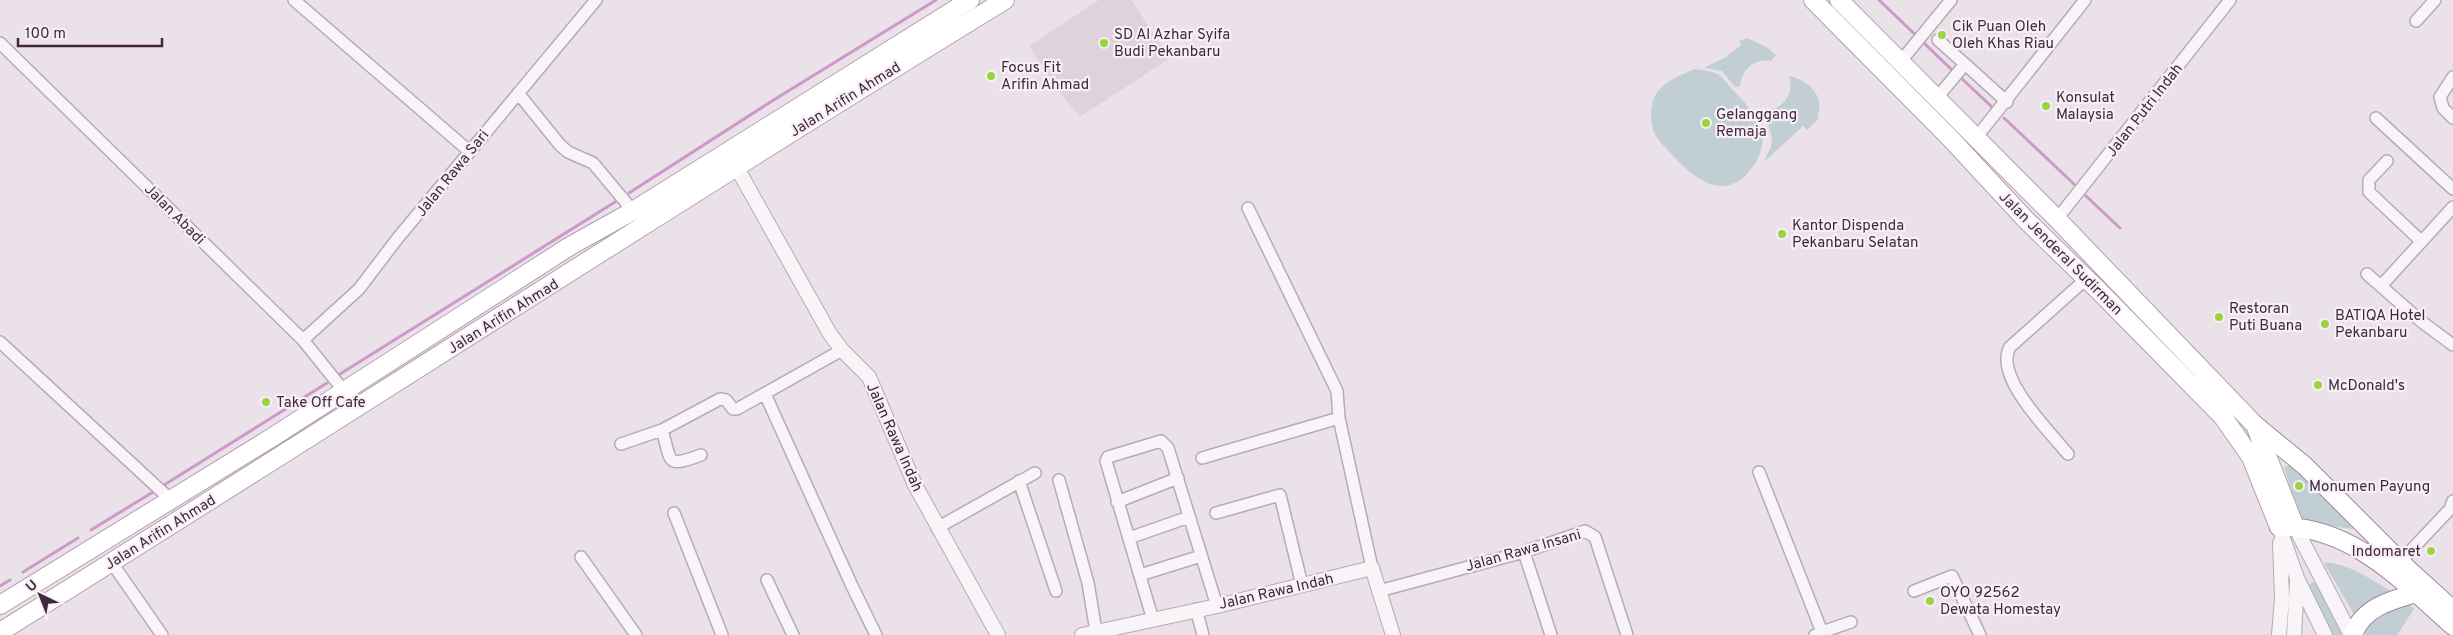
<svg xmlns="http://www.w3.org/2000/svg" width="2453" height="635" font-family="Overpass,sans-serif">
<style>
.built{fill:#dfd2dd}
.green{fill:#c1cfd4}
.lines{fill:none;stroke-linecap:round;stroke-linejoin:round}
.stream{stroke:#cc9ac9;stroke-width:3}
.minor-casing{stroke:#b8aab6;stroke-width:14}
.tertiary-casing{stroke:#b8aab6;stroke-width:16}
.primary-casing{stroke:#b69fb3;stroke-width:20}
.trunk-casing{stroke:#a1879e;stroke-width:20}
.minor{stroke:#f8f4f7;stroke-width:11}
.tertiary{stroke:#f8f4f7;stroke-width:14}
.primary{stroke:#fff;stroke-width:18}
.trunk{stroke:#fff;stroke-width:18}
.poi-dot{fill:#9cd440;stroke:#f7f0f6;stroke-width:2}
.labels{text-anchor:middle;stroke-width:4.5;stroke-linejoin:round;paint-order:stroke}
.poi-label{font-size:15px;fill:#42283e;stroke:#f7f0f6;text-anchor:start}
.street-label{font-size:15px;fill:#42283e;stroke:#f7f0f6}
</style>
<rect width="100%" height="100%" fill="#eae1e9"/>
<path class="built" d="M1099,0H1131L1170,58L1080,117L1058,90L1029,46Z"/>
<path class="green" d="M1747,38L1768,48L1776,55L1771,61C1754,58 1742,69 1740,86L1735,87L1722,71L1704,68L1726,57L1741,45L1739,41Z
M1695,69C1702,70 1711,71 1717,74C1723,77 1728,85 1733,90C1755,113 1774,134 1754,165C1727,205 1695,180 1671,154C1667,148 1660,143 1656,136C1650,126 1649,107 1655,96C1663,81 1681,75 1695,69Z
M1789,76C1801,78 1817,88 1819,102C1820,107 1818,114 1818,119L1807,130L1803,126L1765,161C1766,154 1771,150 1772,142C1772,130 1765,122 1766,110C1784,109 1795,93 1789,76Z
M2291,465L2351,526L2352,529L2325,525H2302L2284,467Z
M2324,563C2348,560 2396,594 2414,609L2397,635H2366Z
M2312,582L2317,584L2344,635H2333L2309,591L2308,587Z"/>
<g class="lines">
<path class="stream" d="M1879,0L1951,69
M1960,77L1992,107
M2004,118L2075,185
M629,193L772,101L936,0
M2086,196L2120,228
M340,374L615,202
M164,485L327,383
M91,530L153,492
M23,572L78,538
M0,586L10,580"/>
<defs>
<path id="minor" d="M294,0L469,151
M2416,21L2435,0
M1938,40L1965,64
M0,43L303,340L344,391
M1901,61L1951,0
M2453,77L2440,97L2443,108L2453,118
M518,93L560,145L568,152L593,163L633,211
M1936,99L1965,64L2007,102
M2376,118L2453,189
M1976,138L2085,0
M2387,161L2369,180V192L2421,241
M1248,208L1337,391L1339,418L1372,568
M2057,219L2230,0
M2367,274L2422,322L2453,345
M2381,286L2453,207
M303,340L359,289L397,239L596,0
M0,342L170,499
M765,394L852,586L876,635
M662,430C672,463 665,468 701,455
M621,444L662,430L720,399L726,400L733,409H737L842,350
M2068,454C2050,432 1993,376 2010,347L2086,279
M1202,458L1339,418
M1759,472L1822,632L1815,635
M1059,480L1088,583L1096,631
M1019,481L1056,591
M1117,502L1178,478
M674,513L722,635
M1216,513L1280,495L1302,585
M937,528L1035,473
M1129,538L1189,517
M1524,552L1551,635
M581,557L636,635
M2401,561L2450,509L2453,501
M112,563L162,635
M1140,575L1201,556
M767,580L793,635
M1379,591L1524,552L1585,531L1595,537L1627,635
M1914,591L1952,576L1980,635
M1196,609L1203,635
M1153,620L1106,461L1108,457L1161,441L1168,448L1217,606
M1822,632L1851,622"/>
<path id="tertiary" d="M737,168L830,334L842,350L869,377L915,485L998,635
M2279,527L2297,578L2325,635
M2295,527L2351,635
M1082,635L1217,606L1372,568L1393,635
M2279,635L2282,598L2280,543
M2294,635L2297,581"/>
<path id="primary" d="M1813,0L1950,138L2026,220L2097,289L2223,417L2251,457L2279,527
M1839,0L2057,219L2255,425L2295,527
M0,605L271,438L570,246L633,211L970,0
M0,632C336,423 667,207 1005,0"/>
<path id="trunk" d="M2255,425L2305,466L2411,572L2453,610
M2279,527C2351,525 2403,582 2453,626
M2353,635C2362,608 2391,600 2416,593"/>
</defs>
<use href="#minor" class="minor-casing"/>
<use href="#tertiary" class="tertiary-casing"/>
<use href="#primary" class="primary-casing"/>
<use href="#trunk" class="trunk-casing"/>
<use href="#minor" class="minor"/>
<use href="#tertiary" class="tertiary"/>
<use href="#primary" class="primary"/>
<use href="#trunk" class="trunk"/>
</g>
<g class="poi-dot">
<circle cx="1942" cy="35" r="5"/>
<circle cx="1104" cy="43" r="5"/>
<circle cx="991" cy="76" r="5"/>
<circle cx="2046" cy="106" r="5"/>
<circle cx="1706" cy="123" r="5"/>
<circle cx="1782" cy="234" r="5"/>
<circle cx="2219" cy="317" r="5"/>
<circle cx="2325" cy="324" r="5"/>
<circle cx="2318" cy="385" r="5"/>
<circle cx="266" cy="402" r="5"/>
<circle cx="2299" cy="486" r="5"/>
<circle cx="2431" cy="551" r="5"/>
<circle cx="1930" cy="601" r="5"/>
</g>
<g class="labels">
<g class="poi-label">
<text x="1952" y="31">Cik Puan Oleh<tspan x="1952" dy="17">Oleh Khas Riau</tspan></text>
<text x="1114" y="39">SD Al Azhar Syifa<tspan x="1114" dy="17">Budi Pekanbaru</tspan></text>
<text x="1001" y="72">Focus Fit<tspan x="1001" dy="17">Arifin Ahmad</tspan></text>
<text x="2056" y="102">Konsulat<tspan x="2056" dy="17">Malaysia</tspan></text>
<text x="1716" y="119">Gelanggang<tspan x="1716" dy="17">Remaja</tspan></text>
<text x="1792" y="230">Kantor Dispenda<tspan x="1792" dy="17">Pekanbaru Selatan</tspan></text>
<text x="2229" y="313">Restoran<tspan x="2229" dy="17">Puti Buana</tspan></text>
<text x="2335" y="320">BATIQA Hotel<tspan x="2335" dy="17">Pekanbaru</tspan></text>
<text x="2328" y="390">McDonald's</text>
<text x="276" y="407">Take Off Cafe</text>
<text x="2309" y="491">Monumen Payung</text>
<text x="2421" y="556" text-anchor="end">Indomaret</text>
<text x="1940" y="597">OYO 92562<tspan x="1940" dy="17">Dewata Homestay</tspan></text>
</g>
<g class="street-label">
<text transform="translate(845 99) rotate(-32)" y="5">Jalan Arifin Ahmad</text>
<text transform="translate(2144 110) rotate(-52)" y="5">Jalan Putri Indah</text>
<text transform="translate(452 173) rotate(-51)" y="5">Jalan Rawa Sari</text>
<text transform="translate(175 214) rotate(45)" y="5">Jalan Abadi</text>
<text transform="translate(2061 253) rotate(45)" y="5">Jalan Jenderal Sudirman</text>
<text transform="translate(503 316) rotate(-32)" y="5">Jalan Arifin Ahmad</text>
<text transform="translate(895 437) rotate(66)" y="5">Jalan Rawa Indah</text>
<text transform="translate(160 532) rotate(-32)" y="5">Jalan Arifin Ahmad</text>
<text transform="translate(1523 550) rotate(-16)" y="5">Jalan Rawa Insani</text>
<text transform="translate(1276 591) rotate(-13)" y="5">Jalan Rawa Indah</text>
</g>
</g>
<g transform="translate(40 595) rotate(317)" stroke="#f7f0f6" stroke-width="4" paint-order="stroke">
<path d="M0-4L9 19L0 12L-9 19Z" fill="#42283e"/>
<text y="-8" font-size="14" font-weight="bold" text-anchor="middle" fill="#42283e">U</text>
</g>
<path d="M18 38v8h144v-8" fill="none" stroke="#42283e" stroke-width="2.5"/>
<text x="25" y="38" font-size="15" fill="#42283e" stroke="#f7f0f6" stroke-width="4" paint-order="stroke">100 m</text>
</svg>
